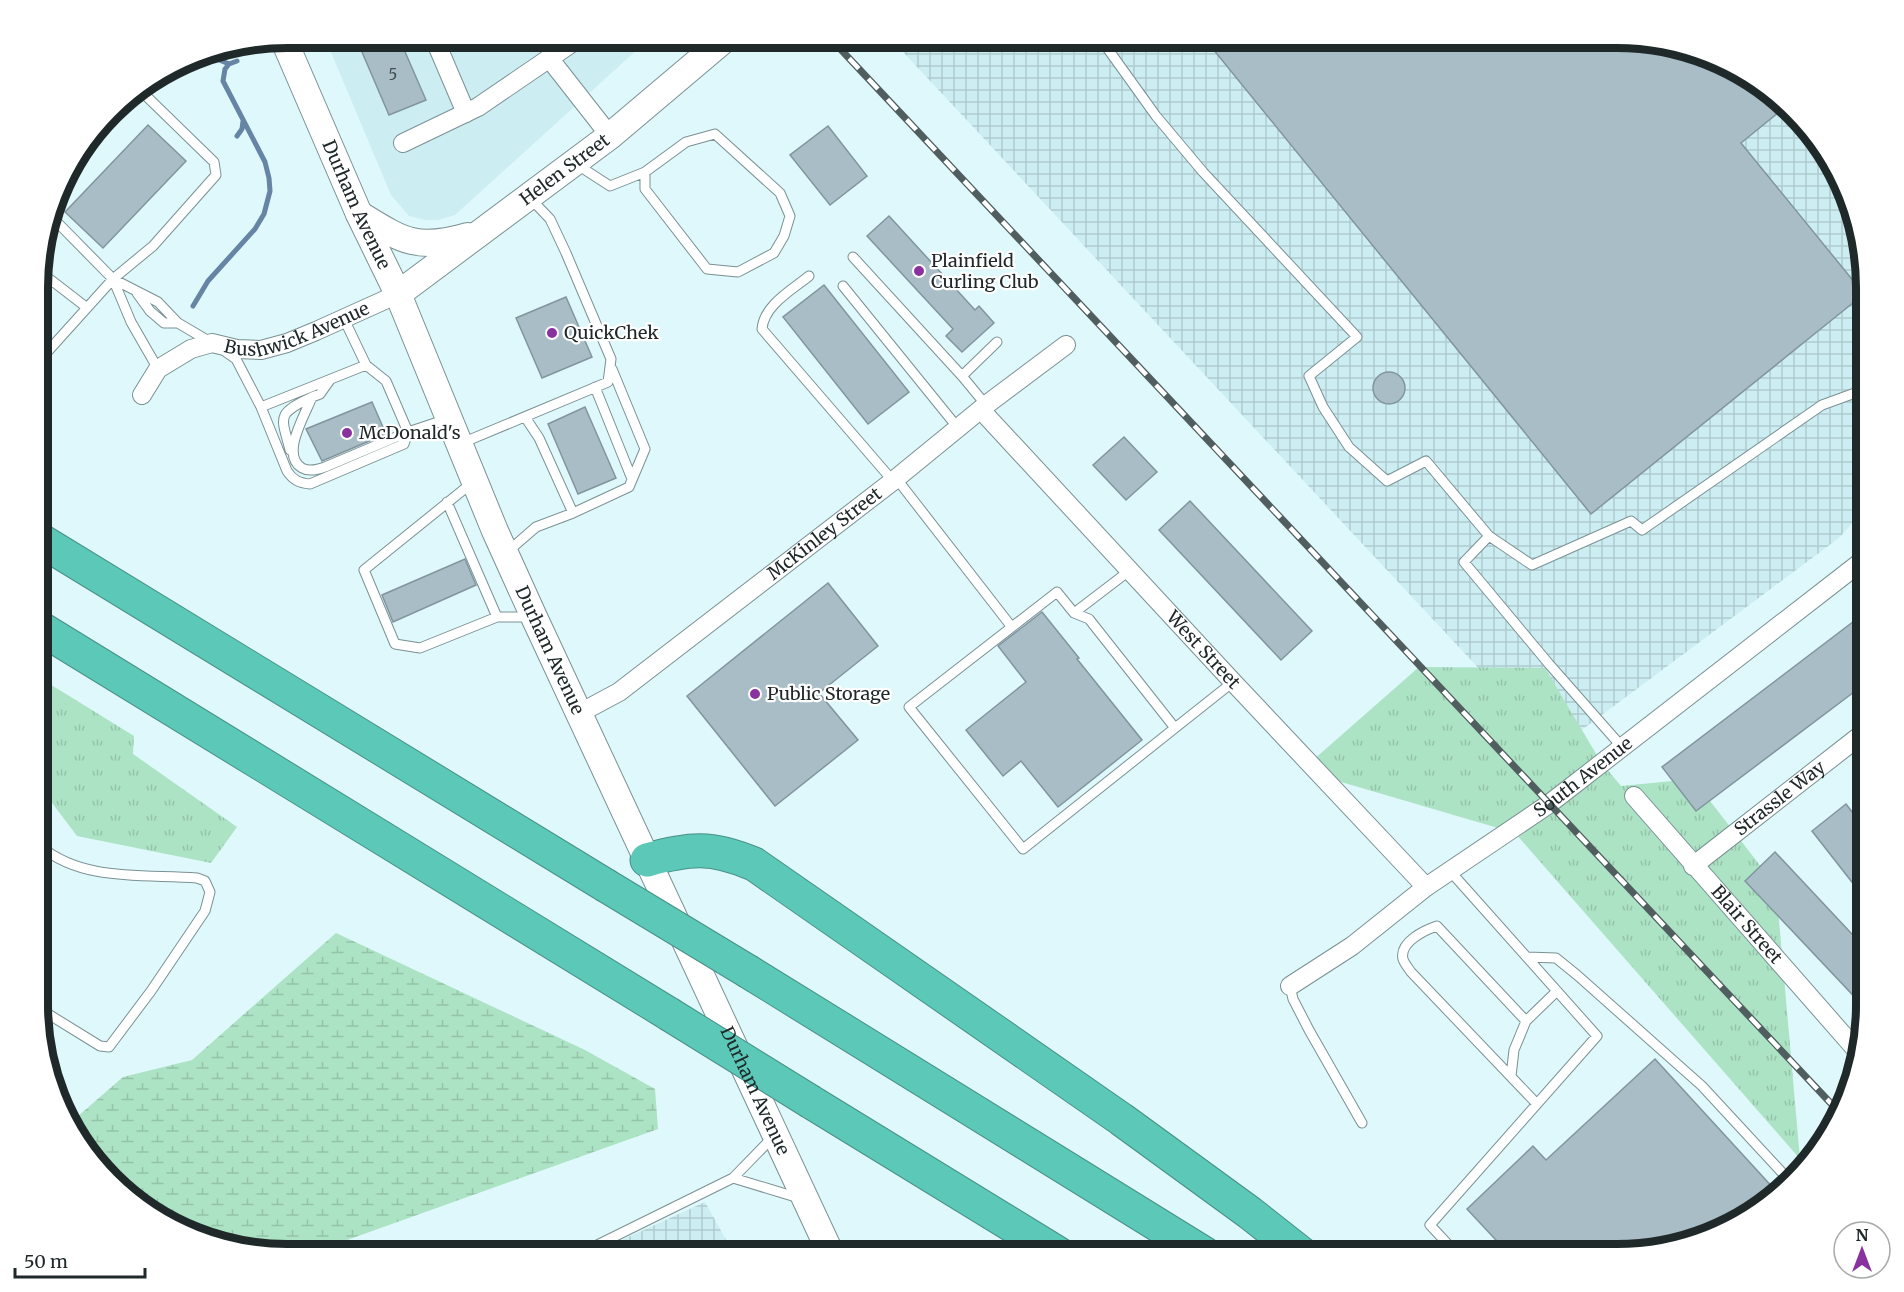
<svg xmlns="http://www.w3.org/2000/svg" width="1904" height="1292" font-family="Merriweather,serif">
<style>
.built{fill:#cceef2}
.industrial{fill:url(#industrial-grid)}
.grass{fill:url(#grass-tufts)}
.wetland{fill:url(#wetland-marsh)}
.lines{fill:none;stroke-linecap:round;stroke-linejoin:round}
.stream{stroke:#6685a4;stroke-width:5}
.building{fill:#a8bdc6;stroke:#82959f;stroke-width:1.5}
.lane-casing{stroke:#7a9194;stroke-width:11}
.street-casing{stroke:#7a9194;stroke-width:20}
.secondary-casing{stroke:#7a9194;stroke-width:28}
.highway-casing{stroke:#479086;stroke-width:35}
.lane{stroke:#fff;stroke-width:9}
.street{stroke:#fff;stroke-width:18}
.secondary{stroke:#fff;stroke-width:26}
.highway{stroke:#5cc8b8;stroke-width:33}
.rail-casing{stroke:#515e5f;stroke-width:7}
.rail{stroke:#fff;stroke-width:4.5;stroke-dasharray:14;stroke-linecap:butt}
.highway-bridge-casing{stroke:#479086;stroke-width:35;stroke-linecap:butt}
.highway-bridge{stroke:#5cc8b8;stroke-width:33}
.poi-dot{fill:#89319e;stroke:#fff;stroke-width:2}
.labels{text-anchor:middle;stroke-width:4.5;stroke-linejoin:round;paint-order:stroke}
.number-label{font-size:15px;fill:#424e51}
.street-label{font-size:18px;fill:#20292a;stroke:#fff}
.poi-label{font-size:18px;fill:#20292a;stroke:#fff;text-anchor:start}
.rim{fill:none;stroke:#20292a;stroke-width:8}
</style>
<defs>
<pattern id="industrial-grid" width="8" height="8" patternUnits="userSpaceOnUse" patternTransform="scale(1.5)"><rect width="8" height="8" fill="#cceef2"/><path d="M0 4h8M4 0v8" fill="none" stroke="#afccd0"/></pattern>
<pattern id="grass-tufts" width="24" height="20" patternUnits="userSpaceOnUse" patternTransform="scale(1.5)"><rect width="24" height="20" fill="#ace3c4"/><path d="M3 7l-1-3M5 7V3M7 7l1-3M15 17l-1-3M17 17v-4M19 17l1-3" fill="none" stroke="#94c3a9"/></pattern>
<pattern id="wetland-marsh" width="20" height="14" patternUnits="userSpaceOnUse" patternTransform="scale(1.5)"><rect width="20" height="14" fill="#ace3c4"/><path d="M1 5h8M5 5V1M11 12h8M15 12V8" fill="none" stroke="#94c3a9"/></pattern>
</defs>
<rect width="100%" height="100%" fill="#dff8fb"/>
<path class="built" d="M325,38H650L455,215L438,220H425L409,216L391,195Z"/>
<path class="industrial" d="M890,38H1633L1697,51L1769,89L1841,176L1866,271V508L1839,538L1555,750Z
M705,1202L734,1254H591Z"/>
<path class="grass" d="M1419,667L1545,668L1601,762L1621,786L1693,779L1776,886L1800,1159L1515,833L1331,779L1312,761Z
M40,678L134,736L133,754L237,827L211,863L77,836L40,787Z"/>
<path class="wetland" d="M336,933L585,1050L655,1089L658,1129L308,1254H271L207,1241L135,1203L71,1130L69,1124L123,1077L192,1060Z"/>
<g class="lines">
<path class="stream" d="M205,54L229,64L237,61
M237,136L242,129L243,121
M193,306L208,281L255,229L264,214L270,191L269,178L265,162L223,81L225,69L229,64"/>
</g>
<path class="building" d="M356,38H399L426,100L389,115Z
M1204,38H1633L1697,51L1769,89L1784,108L1741,143L1864,294L1591,514Z
M148,125L186,161L103,248L65,212Z
M828,126L867,176L830,205L790,155Z
M889,216L975,310L979,306L994,323L962,352L946,336L953,329L867,236Z
M824,285L909,392L868,424L783,317Z
M566,297L592,357L542,378L516,318Z
M1373 388a16 16 0 1 1 32 0a16 16 0 1 1-32 0Z
M372,402L386,434L322,461L306,429Z
M585,407L616,478L578,494L548,424Z
M1124,437L1157,472L1126,500L1093,465Z
M1190,501L1312,631L1281,660L1159,530Z
M465,559L476,585L393,622L382,595Z
M828,583L878,646L819,693L858,740L775,806L687,696Z
M1042,612L1079,658L1077,659L1142,740L1058,807L1021,761L1003,776L966,730L1026,682L998,646Z
M1866,612V683L1696,811L1662,767Z
M1846,804L1866,830V900L1812,831Z
M1775,852L1866,949V1009L1745,881Z
M1655,1059L1775,1190L1728,1229L1617,1254H1509L1467,1209L1533,1146L1546,1160Z"/>
<g class="lines">
<defs>
<path id="lane" d="M1100,38L1156,116L1203,172L1357,337L1309,376L1323,407L1349,447L1387,481L1426,461L1489,536L1464,562L1549,664L1622,747
M146,96L152,81
M576,164L610,186L645,172L686,142L715,134L780,193L790,216L784,236L774,253L738,272L707,269L645,189V172
M51,216L113,279L158,302L178,323L212,343
M853,257L962,376
M809,276C792,290 764,305 762,329L893,481
M113,279L131,322L158,369
M843,286L958,428
M40,292L51,280L86,307
M137,293L150,311L164,323H178
M344,319L366,365
M226,352L236,359L261,407
M40,360L113,279L153,246L216,175L214,162L139,89
M366,365L386,381L408,432L404,444L310,484C299,483 293,480 287,471L261,407Z
M330,380L320,394L312,397C305,415 280,455 302,468C309,472 317,470 325,467L408,432L447,419
M595,387L632,479
M986,405L962,376L997,342
M525,417L539,438L573,513L629,487L645,449L612,369
M462,443L608,382L611,359L566,253L550,219L530,198
M290,450C281,416 276,414 312,397
M896,478L1011,626
M473,482L364,570L395,644L420,648L497,617H533
M447,502L497,617
M1489,536L1532,565L1631,521L1642,530L1822,405L1866,389
M507,552L536,527L573,513
M1057,592L1074,613L1089,619L1175,728L1023,849L909,707Z
M1074,613L1129,571
M1175,728L1233,682
M40,846C83,882 144,874 197,878L205,881L210,892L205,911L151,991L109,1047L100,1046L40,1009
M1450,871L1597,1036L1430,1225L1457,1254
M1527,957L1556,958L1577,975L1702,1086L1788,1179
M1290,986L1293,999L1309,1030L1362,1123
M1511,1076L1514,1050L1526,1021
M1537,1104L1411,972C1409,969 1404,963 1403,959C1399,942 1425,930 1437,926L1526,1021L1557,991
M733,1178L799,1198
M579,1254L733,1178L774,1136"/>
<g id="street">
<path d="M434,38L466,113"/>
<path d="M549,58L610,136"/>
<path d="M403,143L478,107L579,38"/>
<path id="s1" d="M142,395L158,369L191,349L212,343L237,349L261,350L287,343L316,331L398,294"/>
<path id="s2" d="M981,410L1233,682L1426,887"/>
<path id="s3" d="M578,714L619,692L893,481L986,405L1066,345"/>
<path id="s4" d="M1634,796L1859,1053"/>
<path id="s5" d="M1693,866L1866,731"/>
<path id="s6" d="M1290,986L1352,946L1426,887L1549,804L1866,558"/>
</g>
<g id="secondary">
<path id="s7" d="M283,38L359,214L398,294L495,531L534,617L831,1254"/>
<path d="M359,214C403,241 416,251 468,236"/>
<path id="s8" d="M398,294L610,136L726,38"/>
</g>
<path id="highway" d="M40,540L605,885
M40,628L669,1014
M647,860C690,848 711,846 754,864L1121,1119L1250,1213L1302,1254
M749,972L1205,1254
M811,1102L1059,1254"/>
</defs>
<use href="#lane" class="lane-casing"/>
<use href="#street" class="street-casing"/>
<use href="#secondary" class="secondary-casing"/>
<use href="#highway" class="highway-casing"/>
<use href="#lane" class="lane"/>
<use href="#street" class="street"/>
<use href="#secondary" class="secondary"/>
<use href="#highway" class="highway"/>
<defs>
<path id="rail" d="M830,38L1839,1112"/>
</defs>
<use href="#rail" class="rail-casing"/>
<use href="#rail" class="rail"/>
<defs>
<path id="highway-bridge" d="M605,885L749,972
M669,1014L811,1102"/>
</defs>
<use href="#highway-bridge" class="highway-bridge-casing"/>
<use href="#highway-bridge" class="highway-bridge"/>
</g>
<g class="poi-dot">
<circle cx="919" cy="271" r="6"/>
<circle cx="552" cy="333" r="6"/>
<circle cx="347" cy="433" r="6"/>
<circle cx="755" cy="694" r="6"/>
</g>
<g class="labels">
<g class="number-label">
<text x="393" y="80">5</text>
</g>
<g class="street-label">
<text dy="6" stroke="none"><textPath href="#s8" startOffset="208">Helen Street</textPath></text>
<text dy="6" stroke="none"><textPath href="#s7" startOffset="182">Durham Avenue</textPath></text>
<text dy="6" stroke="none"><textPath href="#s1" startOffset="180">Bushwick Avenue</textPath></text>
<text dy="6" stroke="none"><textPath href="#s3" startOffset="306">McKinley Street</textPath></text>
<text dy="6" stroke="none"><textPath href="#s2" startOffset="327">West Street</textPath></text>
<text dy="6" stroke="none"><textPath href="#s7" startOffset="668">Durham Avenue</textPath></text>
<text dy="6" stroke="none"><textPath href="#s6" startOffset="360">South Avenue</textPath></text>
<text dy="6" stroke="none"><textPath href="#s5" startOffset="110">Strassle Way</textPath></text>
<text dy="6" stroke="none"><textPath href="#s4" startOffset="171">Blair Street</textPath></text>
<text dy="6" stroke="none"><textPath href="#s7" startOffset="1154">Durham Avenue</textPath></text>
</g>
<g class="poi-label">
<text x="931" y="267">Plainfield<tspan x="931" dy="21">Curling Club</tspan></text>
<text x="564" y="339">QuickChek</text>
<text x="359" y="439">McDonald's</text>
<text x="767" y="700">Public Storage</text>
</g>
</g>
<path d="M0 0H1904V1292H0ZM287 48H1617A239 239 0 0 1 1856 287V1005A239 239 0 0 1 1617 1244H287A239 239 0 0 1 48 1005V287A239 239 0 0 1 287 48Z" fill="#fff" fill-rule="evenodd"/>
<path class="rim" d="M287 48H1617A239 239 0 0 1 1856 287V1005A239 239 0 0 1 1617 1244H287A239 239 0 0 1 48 1005V287A239 239 0 0 1 287 48Z"/>
<g transform="translate(1862 1250)"><circle r="28" fill="#ffffff" stroke="#a6a9aa" stroke-width="1.5"/>
<path d="M0-4.5L10 22L0 15L-10 22Z" fill="#89319e"/>
<text y="-9" font-size="16" font-weight="bold" text-anchor="middle" fill="#20292a">N</text>
</g>
<path d="M15 1268v9h130v-9" fill="none" stroke="#20292a" stroke-width="3"/>
<text x="24" y="1268" font-size="18" fill="#20292a" stroke="#ffffff" stroke-width="4.5" paint-order="stroke">50 m</text>
</svg>
